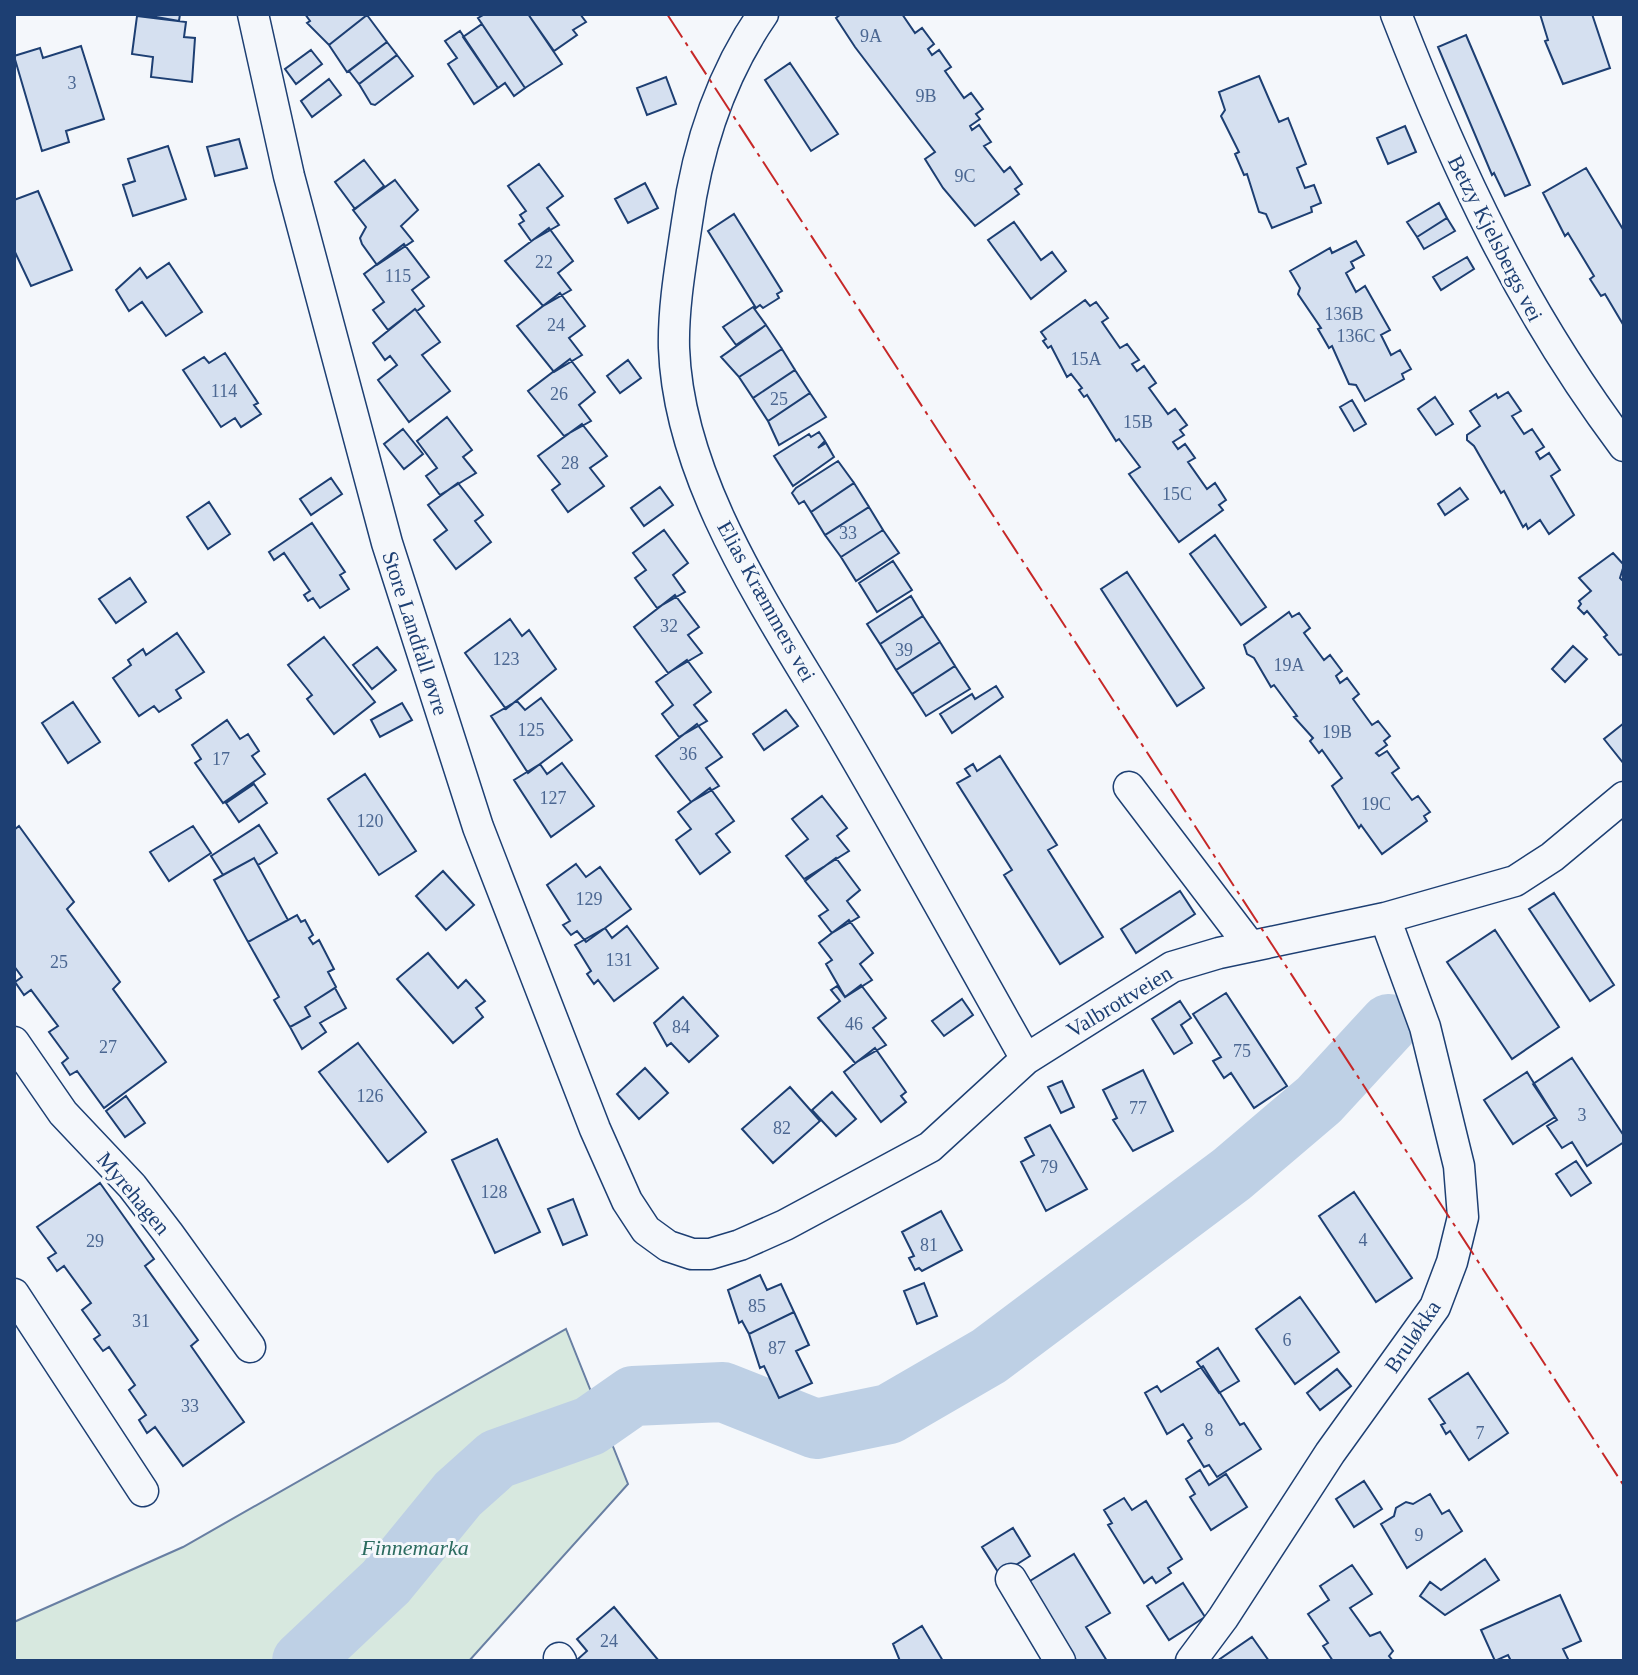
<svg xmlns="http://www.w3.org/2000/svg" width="1638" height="1675" font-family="Georgia,serif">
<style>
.green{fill:#d7e8df;stroke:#687fa3;stroke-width:2}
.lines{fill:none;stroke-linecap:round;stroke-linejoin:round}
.river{stroke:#bed0e5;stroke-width:60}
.building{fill:#d5e0f0;stroke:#1d3f73;stroke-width:2}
.minor-casing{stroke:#1d3f73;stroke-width:33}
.minor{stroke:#f4f7fb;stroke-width:30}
.power{stroke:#c62828;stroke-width:2;stroke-dasharray:28 6 4 6;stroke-linecap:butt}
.labels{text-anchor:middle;stroke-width:6;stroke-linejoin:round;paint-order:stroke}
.number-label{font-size:18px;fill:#4b6792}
.street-label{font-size:22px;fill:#1d3f73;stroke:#f4f7fb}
.park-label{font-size:22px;font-style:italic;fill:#2c6c60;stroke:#f4f7fb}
</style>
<rect width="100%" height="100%" fill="#f4f7fb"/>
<path class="green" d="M566,1329L628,1484L469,1661H14V1622L183,1547Z"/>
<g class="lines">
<path class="river" d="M302,1661L386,1582L458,1494L497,1459L590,1426L633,1396L723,1392L816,1429L889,1414L989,1356L1232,1174L1319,1100L1389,1024"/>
</g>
<path class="building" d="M139,14H180L179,21Z
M305,14H366L367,15L329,45L307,23L310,21Z
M485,14H528L562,64L525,88L478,18Z
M528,14H580L586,22L573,30L577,35L554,51Z
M841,14H902L915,33L922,28L934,44L928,49L932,55L939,50L951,67L945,71L964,98L971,93L983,109L976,114L980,119L970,126L972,130L979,125L991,142L984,146L1004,172L1010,167L1022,184L1015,189L1019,194L975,226L943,188L925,159L935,152L855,47L836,18Z
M1540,14H1592L1610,68L1563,84L1545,41L1548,40Z
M367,15L387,42L347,72L329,45Z
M137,16L186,22L184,37L195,38L192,82L151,77L153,57L132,54Z
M482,24L525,88L514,96L505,83L498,88L463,37Z
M460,31L498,88L474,104L448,64L457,58L445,41Z
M1466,35L1530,185L1505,196L1494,173L1492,175L1438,47Z
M387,42L397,55L359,84L349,71Z
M81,46L104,119L66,131L69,142L42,151L14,56L40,48L43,58Z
M311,50L322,64L296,84L285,69Z
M397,55L413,76L375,105L371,104L359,84Z
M790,63L838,134L811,151L765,80Z
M1259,76L1279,122L1288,118L1306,164L1297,168L1305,188L1314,185L1321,203L1311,207L1312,212L1272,228L1266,214L1259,212L1247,174L1244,175L1235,154L1239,152L1221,116L1225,110L1219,92Z
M666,77L676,104L647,115L637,88Z
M329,79L341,95L312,117L301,101Z
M1405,126L1416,152L1388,164L1377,138Z
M239,139L247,168L215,176L207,147Z
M168,146L186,199L133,216L123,185L135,181L128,159Z
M364,160L384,186L355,209L335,182Z
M539,164L563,196L547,208L559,225L531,241L519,224L524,221L520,215L526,211L508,186Z
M1586,168L1624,231V326L1605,294L1601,296L1590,279L1594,276L1568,233L1565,236L1543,193Z
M395,180L418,210L401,226L413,241L377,265L362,244L360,238L366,227L353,210Z
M645,183L658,208L628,223L615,199Z
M38,191L72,270L31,286L14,250V200Z
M1439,203L1447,218L1417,237L1407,222Z
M734,214L782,291L777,294L779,298L763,308L760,305L756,308L708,231Z
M1447,218L1455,231L1424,249L1417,237Z
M1014,222L1041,260L1052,252L1066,271L1031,299L988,240Z
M549,228L573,261L558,273L571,290L543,306L505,261Z
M1356,241L1364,255L1351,262L1354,268L1346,273L1356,292L1365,286L1390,330L1381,335L1391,355L1400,350L1411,369L1402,374L1404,379L1365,401L1356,385L1349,384L1332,346L1329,348L1318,329L1321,328L1298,294L1300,288L1290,271L1330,248L1332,253Z
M404,244L429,277L412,290L424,306L417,311L415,309L388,330L373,310L384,302L364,274Z
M1467,257L1474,269L1441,290L1433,277Z
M169,263L202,312L166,336L142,302L129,311L116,290L140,268L147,278Z
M560,293L585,326L569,338L582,355L554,372L517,326Z
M1085,300L1090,306L1096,302L1108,318L1102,322L1120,348L1127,344L1139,360L1132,364L1137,371L1144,366L1156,383L1149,388L1168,414L1175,409L1187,425L1180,430L1184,435L1173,442L1178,449L1185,444L1195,458L1188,462L1207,489L1215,483L1226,500L1219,505L1223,510L1179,542L1129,474L1140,467L1119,439L1116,441L1087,395L1084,397L1079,390L1082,388L1071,374L1067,377L1051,346L1048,348L1043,341L1046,339L1041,332Z
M753,307L766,325L736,345L723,327Z
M415,309L440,342L422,355L450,391L409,422L378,380L397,365L390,356L385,360L373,343Z
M766,325L782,349L739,377L721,357Z
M782,349L795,370L753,398L739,377Z
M225,353L258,403L254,405L261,414L241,427L235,418L221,427L183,370L204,357L209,363Z
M570,359L595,392L579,405L591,421L564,436L528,391Z
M628,360L641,378L620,393L607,376Z
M795,370L810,393L768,421L753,398Z
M1508,392L1521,411L1512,416L1524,434L1532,429L1544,447L1536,452L1540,459L1549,453L1560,470L1551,476L1574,515L1549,534L1540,520L1528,529L1526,524L1523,527L1504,491L1501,493L1474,446L1467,440V435L1480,426L1470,411L1496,394L1498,398Z
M810,393L826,417L779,445L768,421Z
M1435,397L1453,424L1436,435L1418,409Z
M1352,400L1366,424L1354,431L1340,407Z
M447,417L472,450L463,457L476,473L440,495L426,476L437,468L417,441Z
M582,424L607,456L590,468L604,486L568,512L552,490L560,484L538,456Z
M403,429L423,454L404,469L384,444Z
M819,432L825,441L818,448L826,443L834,457L793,486L774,456L809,434L811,437Z
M838,461L854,483L811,512L804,501L799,504L792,493L796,488Z
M331,478L342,494L311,515L300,499Z
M458,483L483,515L475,521L491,542L456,569L434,540L447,530L428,505Z
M854,483L869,507L825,535L811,512Z
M660,487L673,505L644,526L631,508Z
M1460,488L1468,499L1445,515L1438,504Z
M209,502L230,534L208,549L187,517Z
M869,507L883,530L841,557L825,535Z
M312,523L345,572L340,575L349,589L320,608L313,598L308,601L304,595L310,591L284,553L274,560L269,552Z
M664,530L688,563L673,575L685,592L657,608L635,578L646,570L633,553Z
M883,530L899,553L856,581L841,557Z
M1215,535L1266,607L1241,625L1190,554Z
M1613,553L1624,565L1620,578L1624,582V654L1619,655L1604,637L1607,635L1587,611L1584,614L1578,608L1581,604L1579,601L1591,591L1579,578Z
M893,561L912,590L877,612L859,583Z
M1127,572L1204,688L1177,706L1101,589Z
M130,578L146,602L116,623L99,599Z
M675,595L699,627L688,635L702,653L668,673L634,627Z
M911,596L923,616L880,644L867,624Z
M1289,612L1292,617L1299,613L1310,628L1304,633L1324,660L1330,655L1342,671L1336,676L1340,683L1347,678L1359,694L1353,699L1372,725L1378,721L1390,736L1384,741L1387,745L1376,753L1379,756L1387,751L1399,768L1392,773L1412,800L1418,796L1430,812L1424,816L1427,821L1382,854L1361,825L1359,828L1332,786L1342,778L1322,750L1319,753L1310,741L1313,738L1294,717L1297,716L1274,685L1271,687L1254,658L1247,654L1244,645Z
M923,616L940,642L896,670L880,644Z
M510,619L522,636L529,630L556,669L506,709L465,653Z
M177,633L204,672L176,690L181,698L159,712L154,706L139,716L113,678L131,665L128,660L143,649L146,655Z
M324,637L375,702L334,734L307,699L312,695L288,665Z
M940,642L955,666L912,694L896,670Z
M1573,646L1587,659L1565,682L1552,669Z
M377,647L396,670L372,689L353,665Z
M687,660L711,692L694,705L707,721L679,737L662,714L673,705L656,682Z
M955,666L970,689L926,716L912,694Z
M996,686L1003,697L952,733L940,714L972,694L975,699Z
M541,698L572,740L528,773L491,716L517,701L525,710Z
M73,702L100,742L68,763L42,723Z
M402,703L412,720L380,737L371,720Z
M786,710L798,726L764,750L753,734Z
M227,720L240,739L248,734L259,751L252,756L265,774L223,803L195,763L201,759L192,745Z
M1624,723V764L1604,739Z
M697,724L722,757L706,768L719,786L691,802L656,756Z
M1000,756L1057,845L1048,850L1103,937L1060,964L1004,875L1012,870L957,783L970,776L965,769L973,764L977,771Z
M562,763L594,806L551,837L514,780L540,764L547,774Z
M365,774L416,851L379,875L328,799Z
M254,784L267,803L239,822L226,803Z
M710,788L734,821L716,834L730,852L700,874L676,840L691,829L678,812Z
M822,796L847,828L837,836L849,851L804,879L786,856L808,839L792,819Z
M259,825L277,853L258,865L254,858L223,875L211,856Z
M19,826L74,902L67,909L120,982L113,989L166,1062L104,1108L77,1071L70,1075L62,1063L68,1058L49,1032L58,1026L31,990L24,995L15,982L22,977L14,966V830Z
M193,826L211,853L169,881L150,852Z
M254,858L288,920L248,942L214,880Z
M836,858L860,890L847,901L859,917L832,933L819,916L828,910L805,881Z
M576,864L586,877L600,867L631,909L586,942L577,931L571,935L563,925L570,921L547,885Z
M443,871L474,905L446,930L416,896Z
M1180,891L1195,914L1136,953L1121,929Z
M1554,893L1614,985L1590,1001L1529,909Z
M297,915L301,922L305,920L313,935L309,938L313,944L319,940L334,969L328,972L336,987L305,1007L310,1016L290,1027L274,1000L279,997L248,942Z
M849,920L873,953L860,964L872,980L845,997L826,964L832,960L819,943Z
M627,926L658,968L614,1001L598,980L594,984L587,974L591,971L575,945L605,928L612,938Z
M1495,930L1559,1027L1512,1059L1447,962Z
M428,953L458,988L466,980L485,1001L476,1008L483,1017L453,1043L397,979Z
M861,985L886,1018L873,1028L886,1045L855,1063L818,1018L840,1001L831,990L837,986L845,997Z
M335,988L346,1008L320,1023L326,1032L302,1049L290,1027L310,1016L305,1007Z
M1226,993L1287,1086L1254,1108L1231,1073L1224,1078L1213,1061L1221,1057L1193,1014Z
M683,997L718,1036L689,1062L671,1043L667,1046L654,1023Z
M962,999L973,1015L944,1036L932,1021Z
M1180,1001L1191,1018L1181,1025L1192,1043L1174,1054L1152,1019Z
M358,1043L426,1132L388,1162L319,1072Z
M875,1048L906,1092L901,1096L906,1102L881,1122L844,1072Z
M1572,1058L1624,1136V1142L1587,1166L1572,1142L1562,1148L1547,1126L1557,1120L1533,1084Z
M645,1068L668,1093L639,1119L617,1094Z
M1143,1070L1173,1131L1133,1151L1113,1120L1117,1118L1103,1090Z
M1527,1072L1555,1117L1513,1144L1484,1100Z
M1062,1081L1074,1107L1061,1113L1048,1087Z
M790,1087L820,1121L773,1163L742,1129Z
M832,1092L856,1119L836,1136L812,1110Z
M126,1096L145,1123L125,1137L106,1111Z
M1050,1125L1087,1189L1046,1211L1021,1162L1034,1155L1025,1138Z
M497,1139L540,1232L495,1253L452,1160Z
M1576,1161L1591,1183L1571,1196L1556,1174Z
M100,1183L154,1259L145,1266L198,1340L191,1346L244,1422L183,1466L155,1427L147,1433L139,1420L146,1415L129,1390L135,1385L109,1347L103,1351L94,1339L100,1335L82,1310L91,1303L64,1266L57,1271L48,1258L56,1253L37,1227Z
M1354,1192L1412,1278L1376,1302L1319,1216Z
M573,1199L587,1235L563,1245L548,1209Z
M941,1211L962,1250L922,1271L919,1268L915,1270L909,1258L914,1256L902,1232Z
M760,1275L767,1290L781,1284L794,1312L749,1334L742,1321L739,1323L728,1290Z
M924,1283L937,1316L917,1324L904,1291Z
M1300,1297L1339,1352L1295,1384L1256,1329Z
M794,1312L809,1345L796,1351L812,1383L779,1398L764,1366L760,1368L749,1334Z
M1218,1348L1239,1381L1219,1393L1197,1362Z
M1203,1366L1240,1425L1244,1423L1261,1449L1217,1477L1209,1465L1204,1467L1188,1441L1192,1438L1183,1424L1167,1434L1145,1393L1157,1386L1161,1392Z
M1337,1369L1351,1386L1320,1410L1307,1393Z
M1468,1373L1508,1433L1469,1460L1450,1431L1446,1434L1441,1425L1445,1423L1429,1399Z
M1200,1470L1209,1485L1226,1474L1247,1507L1211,1530L1190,1497L1195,1494L1186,1479Z
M1364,1481L1382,1509L1354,1527L1336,1499Z
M1430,1494L1442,1514L1449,1510L1462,1531L1407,1568L1381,1524L1394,1516L1396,1508L1406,1502L1413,1504Z
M1124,1498L1132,1510L1146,1501L1182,1559L1168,1568L1171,1573L1156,1583L1152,1577L1144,1583L1108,1525L1112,1523L1104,1510Z
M1013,1528L1030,1556L1000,1575L982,1547Z
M1074,1554L1110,1613L1086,1627L1107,1661H1072L1025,1584Z
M1485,1559L1499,1580L1445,1615L1420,1596L1430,1582L1441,1590Z
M1352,1565L1372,1594L1350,1608L1370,1636L1380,1632L1393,1651L1389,1656L1393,1661H1333L1323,1646L1328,1643L1308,1614L1329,1600L1320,1586Z
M1183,1583L1205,1617L1169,1640L1147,1606Z
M1560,1595L1581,1641L1563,1649L1569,1661H1511L1508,1655L1495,1661L1481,1630Z
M614,1607L659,1661H580L578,1659L587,1651L577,1639Z
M922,1626L943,1661H900L893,1644Z
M1252,1637L1269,1661H1217Z"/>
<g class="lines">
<defs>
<path id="minor" d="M253,14L289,176L387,543L478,827L595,1129L627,1201L646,1230L668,1246L692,1254H710L740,1245L785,1225L930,1147L1026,1059L1172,967L1219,953L1385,918L1515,881L1552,857L1624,797
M763,14C721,75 697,149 687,222C681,263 673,307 674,348C679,489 779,625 847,743C908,847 966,953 1026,1059
M1396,14C1457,171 1522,310 1624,446
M1129,787L1250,946
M14,1042L63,1113L132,1186L168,1233L250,1347
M14,1294L143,1491
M1011,1579L1060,1661
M559,1658L561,1661
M1191,1661L1223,1618L1330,1453L1435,1307L1452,1262L1463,1217L1459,1166L1425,1027L1385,918"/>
</defs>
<use href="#minor" class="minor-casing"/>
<use href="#minor" class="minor"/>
<path class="power" d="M667,14L1624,1486"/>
</g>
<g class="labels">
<g class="number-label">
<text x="871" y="42">9A</text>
<text x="72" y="89">3</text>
<text x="926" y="102">9B</text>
<text x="965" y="182">9C</text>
<text x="544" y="268">22</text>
<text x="398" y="282">115</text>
<text x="1344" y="320">136B</text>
<text x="556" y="331">24</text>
<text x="1356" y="342">136C</text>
<text x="1086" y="365">15A</text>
<text x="224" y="397">114</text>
<text x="559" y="400">26</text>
<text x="779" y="405">25</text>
<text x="1138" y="428">15B</text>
<text x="570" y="469">28</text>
<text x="1177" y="500">15C</text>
<text x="848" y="539">33</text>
<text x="669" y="632">32</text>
<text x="904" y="656">39</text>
<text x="506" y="665">123</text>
<text x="1289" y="671">19A</text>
<text x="531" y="736">125</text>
<text x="1337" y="738">19B</text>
<text x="688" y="760">36</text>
<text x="221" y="765">17</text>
<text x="553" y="804">127</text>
<text x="1376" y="810">19C</text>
<text x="370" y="827">120</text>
<text x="589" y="905">129</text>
<text x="619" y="966">131</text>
<text x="59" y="968">25</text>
<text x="854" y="1030">46</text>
<text x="681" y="1033">84</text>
<text x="108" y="1053">27</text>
<text x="1242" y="1057">75</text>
<text x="370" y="1102">126</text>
<text x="1138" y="1114">77</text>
<text x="1582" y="1121">3</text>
<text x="782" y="1134">82</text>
<text x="1049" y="1173">79</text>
<text x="494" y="1198">128</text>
<text x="1363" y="1246">4</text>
<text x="95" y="1247">29</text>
<text x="929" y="1251">81</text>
<text x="757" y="1312">85</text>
<text x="141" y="1327">31</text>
<text x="1287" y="1346">6</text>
<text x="777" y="1354">87</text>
<text x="190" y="1412">33</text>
<text x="1209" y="1436">8</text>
<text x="1480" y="1439">7</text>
<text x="1419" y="1541">9</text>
<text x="609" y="1647">24</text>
</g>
<g class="street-label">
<text transform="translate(1496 238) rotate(63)" y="8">Betzy Kjelsbergs vei</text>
<text transform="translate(767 601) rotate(61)" y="8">Elias Kræmmers vei</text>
<text transform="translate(416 633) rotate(72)" y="8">Store Landfall øvre</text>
<text transform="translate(1119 1001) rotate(-31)" y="8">Valbrottveien</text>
<text transform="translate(134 1193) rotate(50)" y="8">Myrehagen</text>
<text transform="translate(1412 1336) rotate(-56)" y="8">Bruløkka</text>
</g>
<g class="park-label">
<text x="415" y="1555">Finnemarka</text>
</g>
</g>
<rect width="1638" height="1675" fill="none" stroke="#1d3f73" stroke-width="32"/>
</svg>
